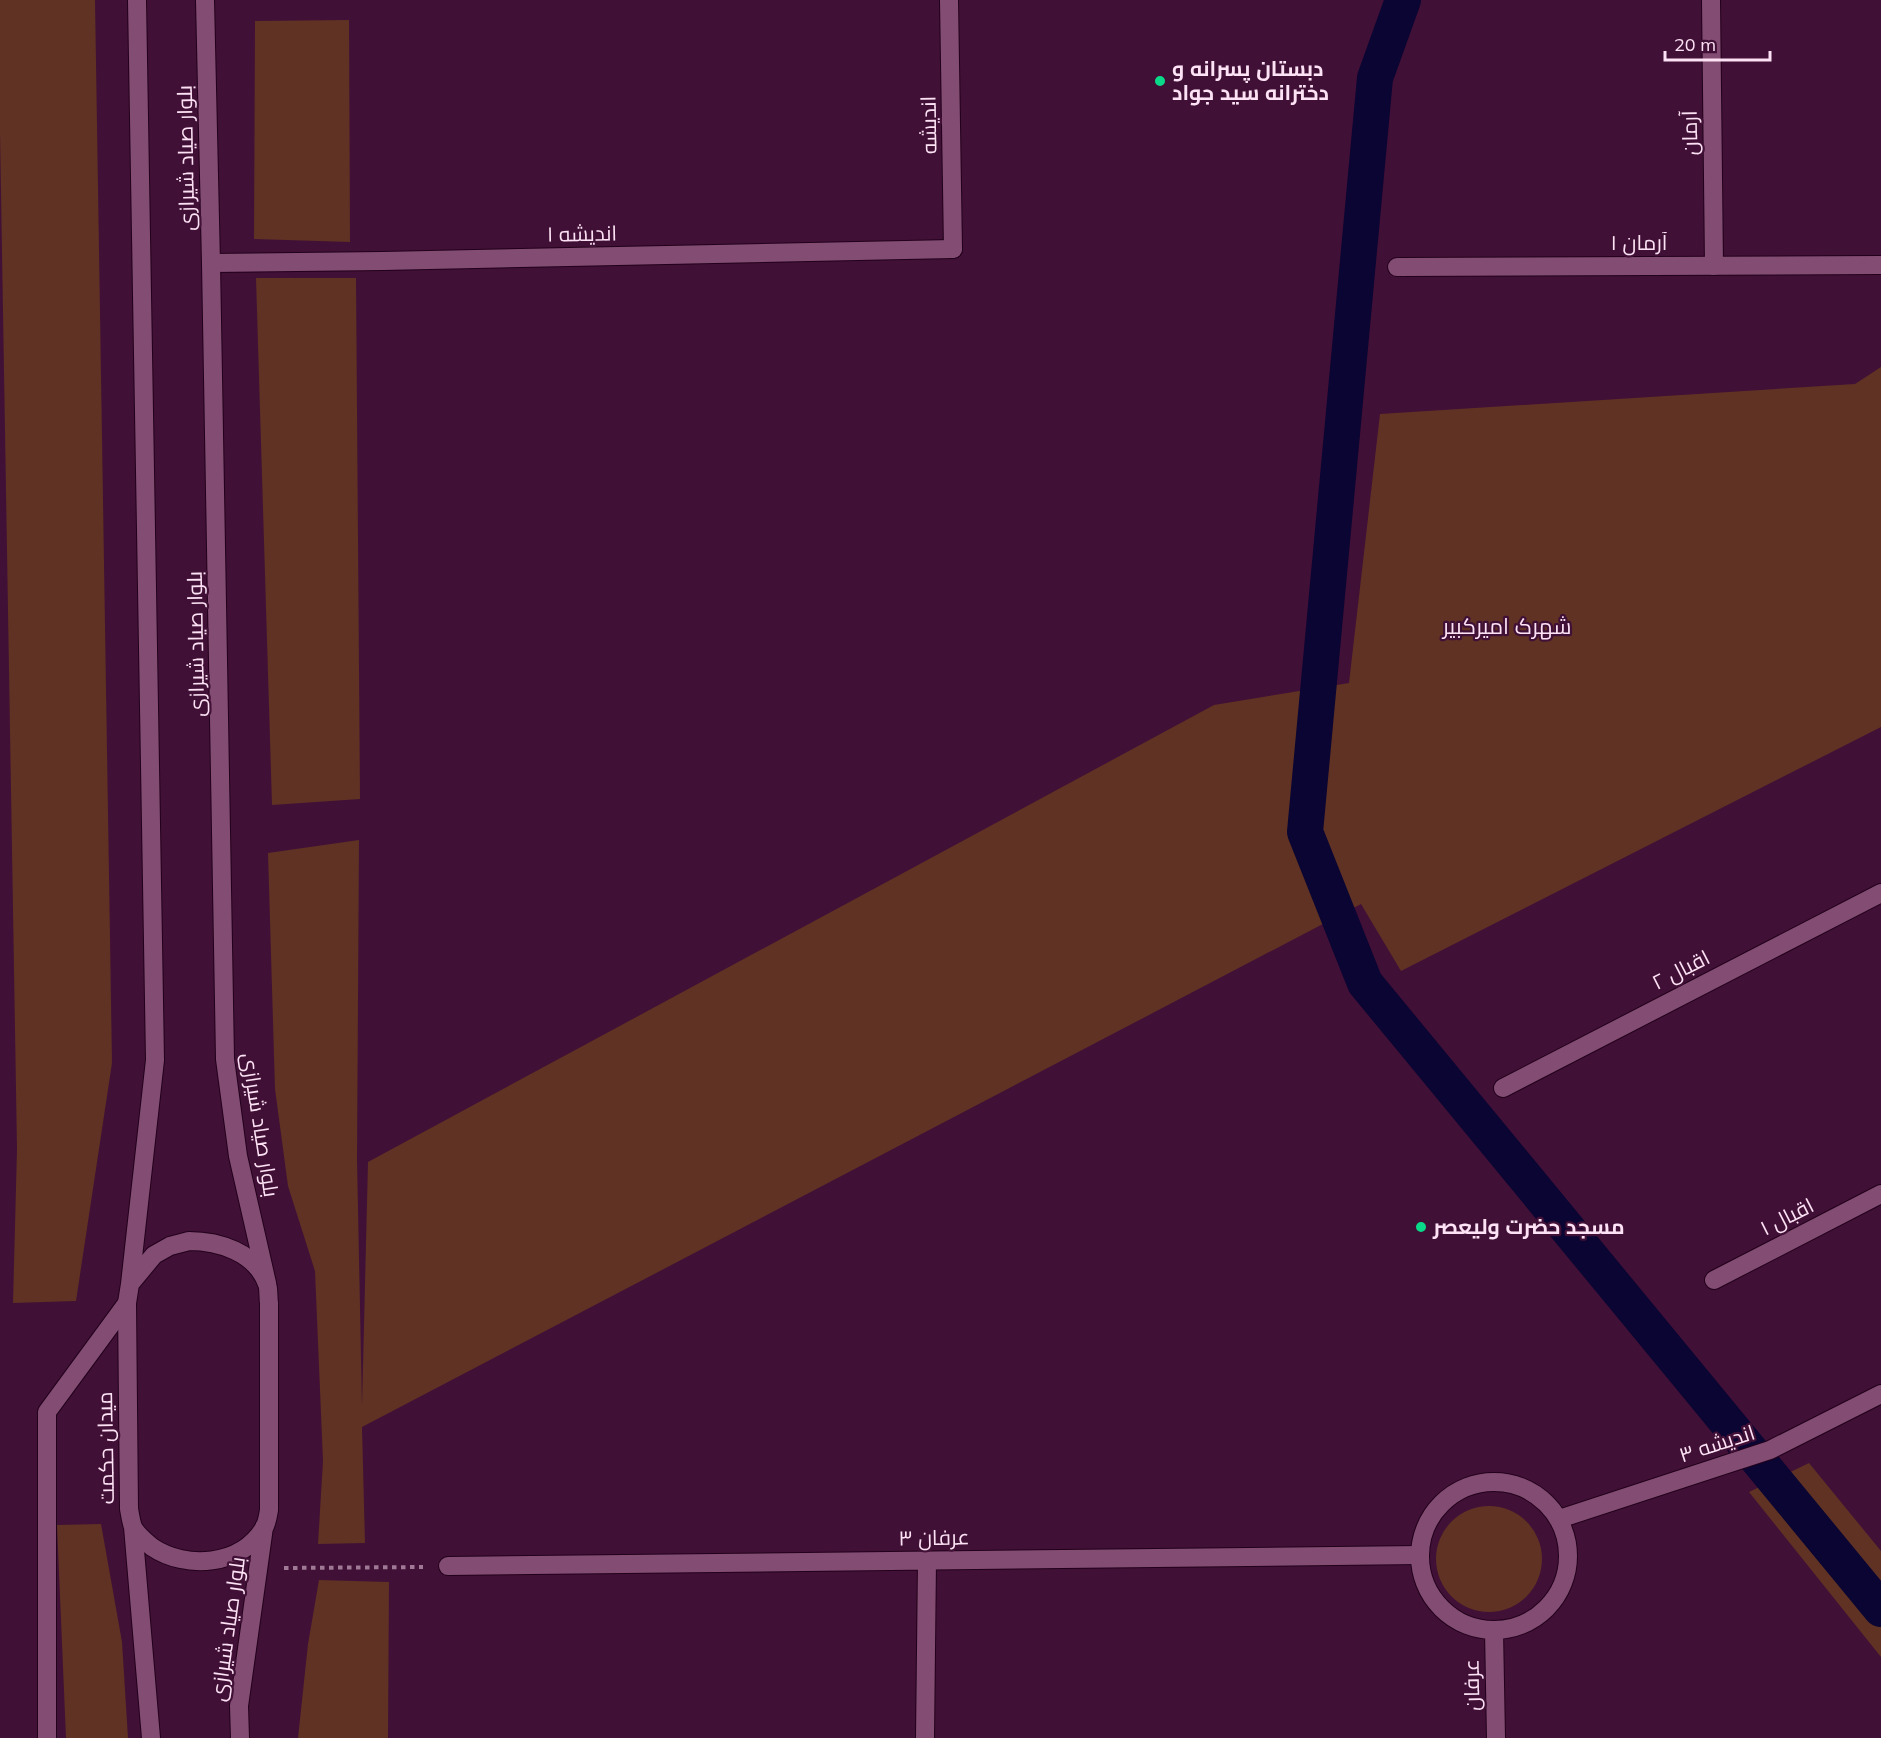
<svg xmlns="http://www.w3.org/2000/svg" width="1881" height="1738" font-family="Mulish,Cairo,sans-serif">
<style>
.green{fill:#5f3224}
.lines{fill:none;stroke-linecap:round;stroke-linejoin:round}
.canal{stroke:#0a0532;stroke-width:36}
.street-casing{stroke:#22011b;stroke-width:20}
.secondary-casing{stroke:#22011b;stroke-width:20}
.path{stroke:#9f7995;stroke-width:4;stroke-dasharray:4.5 4.5;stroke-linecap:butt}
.street{stroke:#834c73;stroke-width:18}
.secondary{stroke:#834c73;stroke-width:18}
.poi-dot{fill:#0bd98a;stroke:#411036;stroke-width:2}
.labels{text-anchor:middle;stroke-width:4.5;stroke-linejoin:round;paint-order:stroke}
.poi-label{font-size:21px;font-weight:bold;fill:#fce2f4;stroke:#411036;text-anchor:start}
.street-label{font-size:21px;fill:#fce2f4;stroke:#411036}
.neighbourhood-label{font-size:22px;fill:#fce2f4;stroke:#411036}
</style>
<rect width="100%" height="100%" fill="#411036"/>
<path class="green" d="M0,0H95L112,1063L76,1301L13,1303L17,1149L0,133Z
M349,20L350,242L254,239L255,21Z
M256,278H356L360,799L272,805Z
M1881,367V727L1401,971L1361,904L362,1427L365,1543L318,1544L323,1461L315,1271L288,1186L275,1089L268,853L359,840L357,1159L362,1406L368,1162L1214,705L1349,683L1380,414L1855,384Z
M1809,1463L1881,1551V1657L1749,1492Z
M1436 1559a53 53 0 1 1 106 0a53 53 0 1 1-106 0Z
M101,1524L122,1642L128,1738H66L57,1525Z
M319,1580L389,1582L388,1738H298L308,1644Z"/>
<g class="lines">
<path class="canal" d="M1403,0L1375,78L1305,832L1365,983L1881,1609"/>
<defs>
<path id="street" d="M211,263L383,261L953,249
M1397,267L1881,265
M1503,1088L1881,893
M1714,1280L1881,1194
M448,1566L1420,1555
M47,1738V1412L127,1303
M925,1738L927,1561"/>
<path id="secondary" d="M205,0L211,263L225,1059L238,1156L267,1283
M949,0L953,249
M1711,0L1714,266
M189,1241C218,1241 256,1252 267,1284C269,1289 268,1297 269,1303V1510C268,1516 267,1523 264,1528C241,1566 186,1570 152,1547C146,1542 137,1535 133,1527C131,1522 130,1514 129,1509L127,1303L130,1284L154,1255L170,1246Z
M130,1284L155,1060L137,0
M1420 1556a74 74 0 1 1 148 0a74 74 0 1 1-148 0Z
M1559,1519L1770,1450L1881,1394
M133,1527L151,1738
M1494,1630L1496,1738
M240,1738L239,1706L264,1527"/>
</defs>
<use href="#street" class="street-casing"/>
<use href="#secondary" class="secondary-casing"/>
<path class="path" d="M284,1568L423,1567"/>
<use href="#street" class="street"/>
<use href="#secondary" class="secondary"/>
</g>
<g class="poi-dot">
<circle cx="1160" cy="81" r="6"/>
<circle cx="1421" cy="1227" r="6"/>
</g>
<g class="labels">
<g class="poi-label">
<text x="1172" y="76">دبستان پسرانه و<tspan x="1172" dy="24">دخترانه سید جواد</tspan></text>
<text x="1433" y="1234">مسجد حضرت ولیعصر</text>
</g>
<g class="street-label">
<text transform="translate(929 125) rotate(-91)" y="7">اندیشه</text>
<text transform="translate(1690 133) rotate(-91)" y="7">آرمان</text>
<text transform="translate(186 158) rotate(-91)" y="7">بلوار صیاد شیرازی</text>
<text transform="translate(582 234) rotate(-1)" y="7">اندیشه ۱</text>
<text x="1639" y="250">آرمان ۱</text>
<text transform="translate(196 644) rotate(-91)" y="7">بلوار صیاد شیرازی</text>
<text transform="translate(1681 970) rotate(-27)" y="7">اقبال ۲</text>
<text transform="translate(260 1125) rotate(81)" y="7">بلوار صیاد شیرازی</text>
<text transform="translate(1787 1217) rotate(-27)" y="7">اقبال ۱</text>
<text transform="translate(1717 1444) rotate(-18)" y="7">اندیشه ۳</text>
<text transform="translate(106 1448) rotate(-91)" y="7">میدان حکمت</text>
<text transform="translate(934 1538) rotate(-1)" y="7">عرفان ۳</text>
<text transform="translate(228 1629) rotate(-82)" y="7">بلوار صیاد شیرازی</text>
<text transform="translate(1472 1685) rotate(-91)" y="7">عرفان</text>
</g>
<g class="neighbourhood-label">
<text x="1507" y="634">شهرک امیرکبیر</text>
</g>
</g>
<path d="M1665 51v9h105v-9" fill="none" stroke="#fce2f4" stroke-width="3"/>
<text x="1674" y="51" font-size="18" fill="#fce2f4" stroke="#411036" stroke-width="4.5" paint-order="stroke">20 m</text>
</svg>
